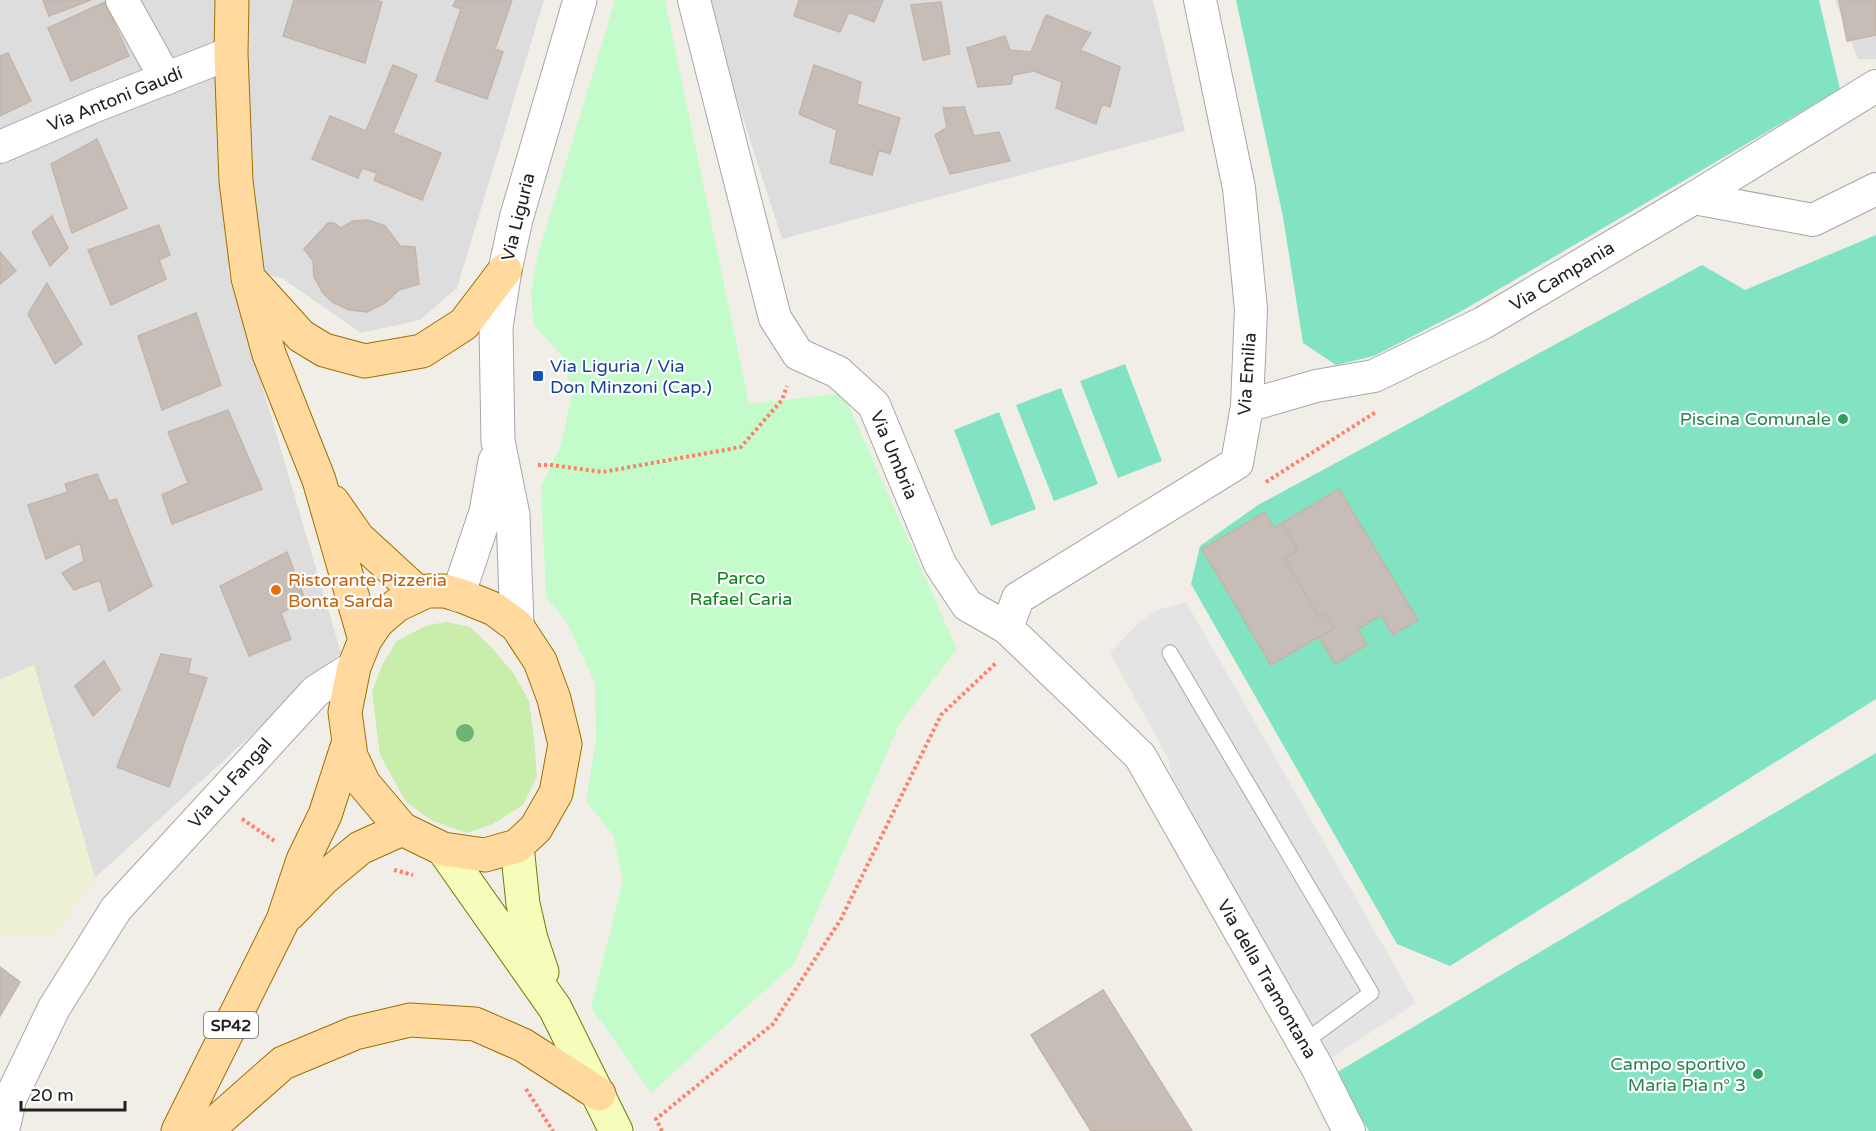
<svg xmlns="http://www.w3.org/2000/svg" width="1876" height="1131" font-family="'Varela Round',sans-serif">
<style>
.residential{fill:#dedddd}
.farmland{fill:#edf0d2}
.grass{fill:#c9edab}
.park{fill:#c3fcca}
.pitch{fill:#82e3c2}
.parking{fill:#e4e4e4}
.building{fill:#c6beb6;stroke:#c4b5a8;stroke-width:1.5}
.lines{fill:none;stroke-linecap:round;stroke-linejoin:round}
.service-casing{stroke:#a7a7a7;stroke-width:17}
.minor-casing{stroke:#a7a7a7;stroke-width:34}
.tertiary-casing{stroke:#a7a7a7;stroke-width:35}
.secondary-casing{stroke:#6b7e01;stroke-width:35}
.primary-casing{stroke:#9d7000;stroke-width:35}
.path{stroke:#ff806a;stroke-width:4;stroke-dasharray:3 3;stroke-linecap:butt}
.service{stroke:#fff;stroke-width:15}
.minor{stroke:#fff;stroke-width:32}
.tertiary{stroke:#fff;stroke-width:33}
.secondary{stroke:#f6fcba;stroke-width:33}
.primary{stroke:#ffd99e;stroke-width:33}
.tree{fill:#70b475}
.transit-dot{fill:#1a4fb4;stroke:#fff;stroke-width:2}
.leisure-dot{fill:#2e9e5b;stroke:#fff;stroke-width:2}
.food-dot{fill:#e8710a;stroke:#fff;stroke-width:2}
.labels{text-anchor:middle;stroke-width:4.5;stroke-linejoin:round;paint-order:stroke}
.shield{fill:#fff;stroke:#636363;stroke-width:1.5}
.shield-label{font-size:16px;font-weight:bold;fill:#202020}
.street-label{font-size:18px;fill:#202020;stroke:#fff}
.transit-label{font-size:18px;fill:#164399;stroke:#fff;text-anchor:start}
.leisure-label{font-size:18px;fill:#27864d;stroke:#fff;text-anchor:end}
.park-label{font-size:18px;fill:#078517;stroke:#fff}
.food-label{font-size:18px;fill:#c56008;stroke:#fff;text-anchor:start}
</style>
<rect width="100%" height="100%" fill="#f1eee7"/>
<path class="residential" d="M0,0H544L457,288L420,320L361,333L282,278L227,267L341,653L95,878L34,665L0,680Z
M705,0H1153L1185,131L782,239Z
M1835,0H1876V59H1858Z"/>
<path class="farmland" d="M34,665L95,878L52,936H0V680Z"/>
<path class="grass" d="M446,622L470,627L490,646L514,674L529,701L534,738L537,777L523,805L493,824L467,833L433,821L406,802L380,755L372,692L382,665L397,641L425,626Z"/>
<path class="park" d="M615,0H665L749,404L843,393L957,649L900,723L794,964L651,1093L591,1007L623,881L613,835L586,801L596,741L595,683L566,621L546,597L541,486L561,445L572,394L563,357L534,325L531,293L537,258Z"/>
<path class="pitch" d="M1236,0H1819L1840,89L1460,312L1374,356L1336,365L1303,343L1283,217Z
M1876,235V699L1450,966L1397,944L1191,584L1200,546L1258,505L1702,265L1745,290Z
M1125,364L1162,461L1118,478L1080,381Z
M1061,388L1098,484L1054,501L1016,405Z
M999,412L1036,509L991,526L954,430Z
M1876,753V1131H1369L1334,1074Z"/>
<path class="parking" d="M1186,602L1416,1003L1317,1067L1181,828L1169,760L1110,653L1138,623L1157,610Z"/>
<path class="building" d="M43,0H91L49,16Z
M294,0H376L382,2L365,63L283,36Z
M456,0H512L495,49L503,52L487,99L436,81L461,9L453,6Z
M799,0H883L874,22L849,12L840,32L794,16Z
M1839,0H1876V35L1847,41Z
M105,2L129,56L71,81L48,28Z
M941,2L950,54L923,60L911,5Z
M1046,15L1091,33L1080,50L1120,67L1110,107L1102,104L1096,124L1056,108L1062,82L1034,71L1013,75L1011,84L978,87L967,48L1005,36L1010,50L1031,52Z
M8,53L31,101L0,116V56Z
M393,65L417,75L393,133L441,153L422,200L374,180L377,173L362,168L358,178L312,159L330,116L366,131Z
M814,65L861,82L857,104L900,118L890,154L879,150L872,175L830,163L837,130L799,114Z
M964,107L974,136L999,132L1010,161L950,174L935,135L947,127L943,108Z
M97,139L127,208L72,233L51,164Z
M52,216L68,248L50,266L32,232Z
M368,220L385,226L400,246L415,247L419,284L399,290L385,303L367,312L349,310L332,302L323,293L314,277L313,261L304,249L328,223H334L341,228L353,221Z
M159,225L170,255L159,260L166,279L111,305L88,250Z
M0,252L16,271L0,284Z
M47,283L82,344L55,364L28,314Z
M196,313L221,385L162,410L138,336Z
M228,410L262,489L172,524L162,495L188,483L168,432Z
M97,474L109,501L116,499L152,586L109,611L100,580L74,590L62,573L84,561L80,543L46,559L28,505L68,492L65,484Z
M1339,489L1418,620L1393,635L1381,615L1358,629L1367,645L1335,664L1319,637L1334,628L1325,613L1319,617L1284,558L1298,550L1282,523Z
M1265,512L1274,528L1282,523L1298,550L1284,558L1319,617L1325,613L1334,628L1271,665L1202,549Z
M287,552L305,600L281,613L291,639L249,656L220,586Z
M161,654L191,659L188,673L207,678L169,787L117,767Z
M104,661L120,689L93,716L75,686Z
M0,967L20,982L0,1016Z
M1103,990L1192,1131H1091L1031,1035Z"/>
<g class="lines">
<defs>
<path id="service" d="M1170,653L1371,993L1303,1043"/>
<path id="minor" d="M122,0L166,79
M694,0L775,318L798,354L838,372L874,405L940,564L967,605L1007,628L1140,756L1317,1067L1349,1131
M0,147L95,106L231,53
M1694,198L1876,86
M1247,406L1316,386L1374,376L1483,323L1694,198L1813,220L1876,189
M1007,628L1018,598L1237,463L1247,406L1251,309L1239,188L1200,0
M3,1131L10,1099L54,1008L116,909L316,691L354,667"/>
<path id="tertiary" d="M458,595L486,512L495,461
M517,626L513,515L498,441L496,327L505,270L516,219L580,0"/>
<path id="secondary" d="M517,846L523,904L531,939L542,972
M443,849L555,1008L616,1131"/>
<path id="primary" d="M232,0L231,53L236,181L248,278L269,354L319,480L365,640
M253,283L301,336L324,350L365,361L422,351L464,324L505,270
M333,502L358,538L419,594
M427,591H445L462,596L494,609L517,626L540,661L554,699L565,744L556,793L536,828L517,846L485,855L443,849L402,829L364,784L351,756L345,712L354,667L365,640L377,622L397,605Z
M289,914L324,878L360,848L402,829
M178,1131L283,920L303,860L325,815L349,741
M206,1131L283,1063L355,1033L410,1020L475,1024L523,1045L599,1094"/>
</defs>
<use href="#service" class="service-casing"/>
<use href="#minor" class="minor-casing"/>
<use href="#tertiary" class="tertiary-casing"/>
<use href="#secondary" class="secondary-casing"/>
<use href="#primary" class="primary-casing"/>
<path class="path" d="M538,465H551L603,472L741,447L782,400L787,386
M1266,482L1376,412
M242,819L276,842
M394,870L413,875
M526,1089L553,1131
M662,1131L656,1119L773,1024L841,919L941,715L996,663"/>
<use href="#service" class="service"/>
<use href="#minor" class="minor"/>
<use href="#tertiary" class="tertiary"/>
<use href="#secondary" class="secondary"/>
<use href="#primary" class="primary"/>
</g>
<circle class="tree" cx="465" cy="733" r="9"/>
<rect class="transit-dot" x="532" y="370" width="12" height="12" rx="3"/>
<g class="leisure-dot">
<circle cx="1843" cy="419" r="6"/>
<circle cx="1758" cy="1074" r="6"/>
</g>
<circle class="food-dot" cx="276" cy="590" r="6"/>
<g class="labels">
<rect class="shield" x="204" y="1012" width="54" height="26" rx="4.5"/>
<g class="shield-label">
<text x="231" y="1031">SP42</text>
</g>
<g class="street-label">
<text transform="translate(115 99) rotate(-22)" y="6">Via Antoni Gaudí</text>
<text transform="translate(518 217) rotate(-76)" y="6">Via Liguria</text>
<text transform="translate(1562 276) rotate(-31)" y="6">Via Campania</text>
<text transform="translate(1247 374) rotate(-86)" y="6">Via Emilia</text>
<text transform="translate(894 455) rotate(67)" y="6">Via Umbria</text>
<text transform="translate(230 783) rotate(-48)" y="6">Via Lu Fangal</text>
<text transform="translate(1267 979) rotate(60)" y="6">Via della Tramontana</text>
</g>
<g class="transit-label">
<text x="550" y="372">Via Liguria / Via<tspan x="550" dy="21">Don Minzoni (Cap.)</tspan></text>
</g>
<g class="leisure-label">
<text x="1831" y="425">Piscina Comunale</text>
<text x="1746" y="1070">Campo sportivo<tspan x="1746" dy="21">Maria Pia n° 3</tspan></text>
</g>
<g class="park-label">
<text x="741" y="584">Parco<tspan x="741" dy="21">Rafael Caria</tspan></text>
</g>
<g class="food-label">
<text x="288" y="586">Ristorante Pizzeria<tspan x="288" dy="21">Bonta Sarda</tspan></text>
</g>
</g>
<path d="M21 1101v9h104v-9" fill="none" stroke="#202020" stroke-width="3"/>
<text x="30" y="1101" font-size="18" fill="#202020" stroke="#ffffff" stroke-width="4.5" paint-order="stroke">20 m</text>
</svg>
